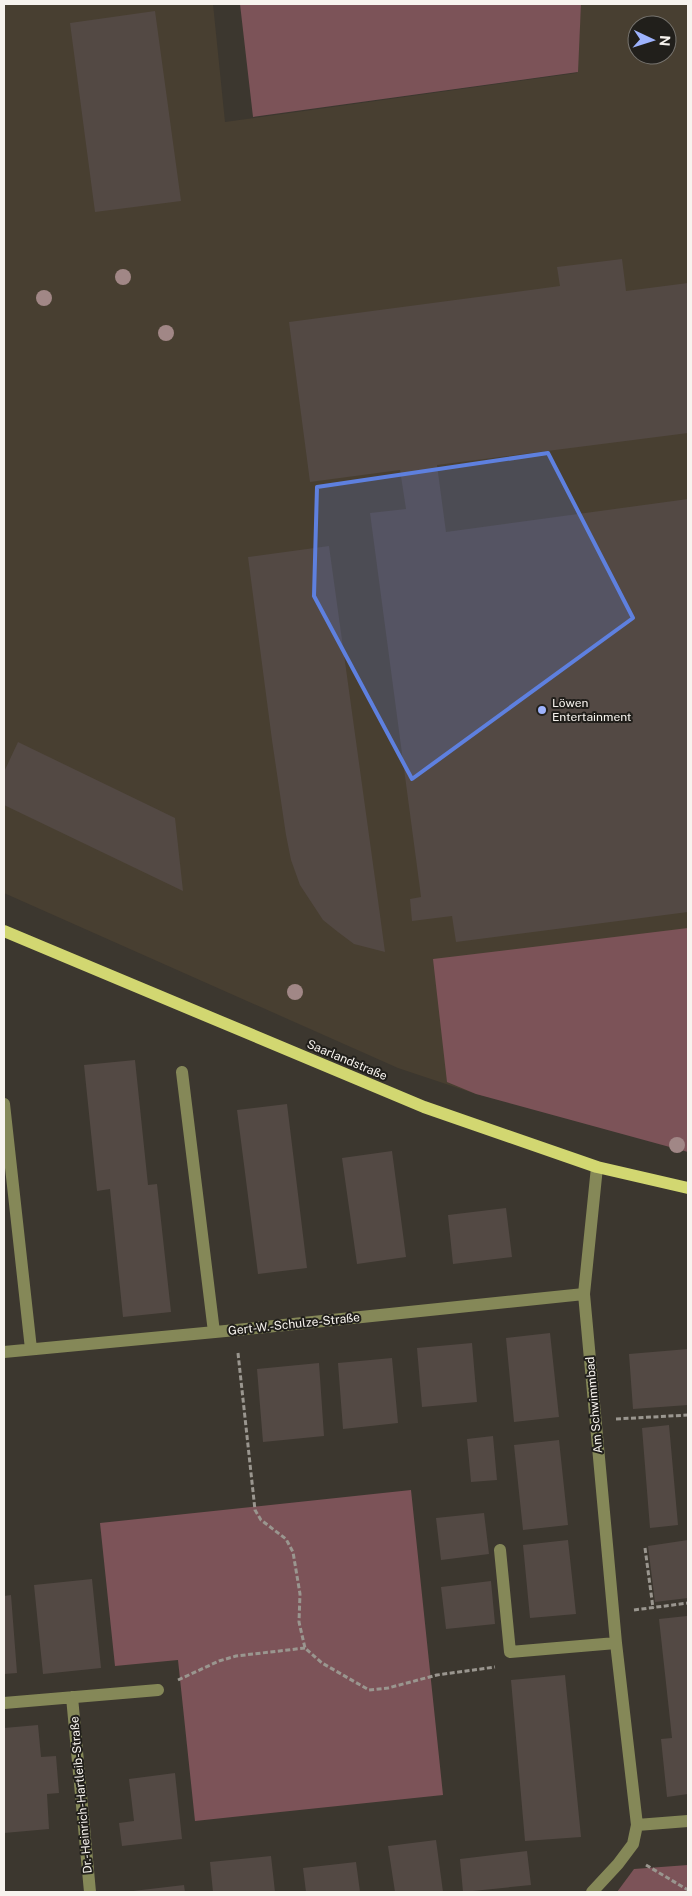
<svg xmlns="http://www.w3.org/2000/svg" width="692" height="1896" font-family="'Public Sans',sans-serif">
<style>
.built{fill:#483f31;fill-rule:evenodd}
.green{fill:#7c5358}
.building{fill:#534944}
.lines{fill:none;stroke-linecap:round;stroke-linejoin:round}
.path{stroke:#9a968f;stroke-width:3;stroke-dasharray:5 2.5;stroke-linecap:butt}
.minor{stroke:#858858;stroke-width:12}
.major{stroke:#d2d771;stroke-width:12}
.tree{fill:#a18786}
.marked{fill:#5e80df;fill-opacity:0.2;stroke:#5e80df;stroke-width:4;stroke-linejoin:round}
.poi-dot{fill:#9eb3fd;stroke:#211f1b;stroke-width:2}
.labels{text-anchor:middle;stroke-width:4;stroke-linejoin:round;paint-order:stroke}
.poi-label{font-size:12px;fill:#f7f3ee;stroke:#211f1b;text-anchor:start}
.street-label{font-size:12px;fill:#f7f3ee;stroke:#211f1b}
</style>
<rect width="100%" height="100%" fill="#3c372f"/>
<path class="built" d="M4,4H213L225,122L577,73L581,4H688V1144L476,1094L398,1068L4,893ZM637,25H667V55H637Z"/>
<path class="green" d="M240,4H581L578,72L253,117Z
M688,928V1152L476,1094L447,1082L433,959Z
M411,1490L443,1795L195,1821L178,1660L115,1666L100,1523Z
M688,1865V1892H617L634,1869Z"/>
<path class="building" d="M155,11L181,201L95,212L70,23Z
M622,259L626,291L688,283V433L437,465L446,532L688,499V912L456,942L452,916L412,921L410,899L421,897L420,889L370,513L406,509L400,470L310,482L289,322L560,286L557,267Z
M329,546L377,893L385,952L354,944L338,932L323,920L300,885L291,860L286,835L272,740L248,557Z
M18,742L175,818L183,891L4,805V772Z
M135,1060L148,1185L157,1184L171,1312L123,1317L110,1189L97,1191L84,1065Z
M287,1104L307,1268L258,1274L237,1110Z
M392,1151L406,1257L357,1264L342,1158Z
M506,1208L512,1257L453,1264L448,1215Z
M550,1333L559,1417L514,1422L506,1338Z
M472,1343L477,1402L422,1407L417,1348Z
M688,1349V1405L633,1409L629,1354Z
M392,1358L398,1423L343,1429L338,1363Z
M319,1363L324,1436L263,1442L257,1369Z
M669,1425L678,1525L650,1528L642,1428Z
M493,1436L497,1480L471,1482L467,1439Z
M559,1440L568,1525L523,1530L514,1445Z
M484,1513L489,1554L441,1560L436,1518Z
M568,1540L576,1614L530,1618L523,1545Z
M688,1540V1598L655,1602L648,1546Z
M92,1579L101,1668L43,1674L34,1585Z
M491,1581L495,1624L446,1629L441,1587Z
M11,1595L17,1673L4,1674V1596Z
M687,1616L688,1794L667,1797L661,1739L672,1738L659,1619Z
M565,1675L581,1837L525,1841L511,1680Z
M38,1725L41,1757L56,1756L59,1793L47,1794L49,1829L4,1833V1728Z
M175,1773L182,1839L122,1846L119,1823L134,1821L129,1779Z
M436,1840L443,1892H395L388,1846Z
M527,1851L531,1885L463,1892L460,1859Z
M271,1856L275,1892H213L210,1862Z
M356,1862L360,1892H306L303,1868Z
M184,1885L185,1892H133V1891Z"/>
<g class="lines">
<path class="path" d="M238,1353L255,1510L261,1520L286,1539L293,1552L300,1594L299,1622L305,1648L322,1663L369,1690L388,1688L437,1675L495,1667
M616,1419L688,1415
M645,1548L653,1608
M634,1610L688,1603
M178,1680L219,1661L236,1656L305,1648
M646,1865L688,1890"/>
<path class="minor" d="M182,1072L214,1332
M4,1104L31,1349
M597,1167L584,1294L616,1643L637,1825L688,1821
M4,1352L236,1330L584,1294
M500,1550L510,1652L616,1643
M72,1697L90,1892
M4,1703L158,1690
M592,1892L618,1864L633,1844L637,1825"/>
<path class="major" d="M4,931L424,1107L597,1167L688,1188"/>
</g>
<g class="tree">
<circle cx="123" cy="277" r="8"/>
<circle cx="44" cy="298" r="8"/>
<circle cx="166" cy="333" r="8"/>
<circle cx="295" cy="992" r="8"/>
<circle cx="677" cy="1145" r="8"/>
</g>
<path class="marked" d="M548,453L633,618L412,779L314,596L317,487Z"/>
<circle class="poi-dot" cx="542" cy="710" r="5"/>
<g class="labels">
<g class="poi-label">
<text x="552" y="707">Löwen<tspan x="552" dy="14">Entertainment</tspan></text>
</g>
<g class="street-label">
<text transform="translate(347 1060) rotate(23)" y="4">Saarlandstraße</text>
<text transform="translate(294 1324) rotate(-6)" y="4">Gert-W.-Schulze-Straße</text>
<text transform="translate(594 1405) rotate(-95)" y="4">Am Schwimmbad</text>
<text transform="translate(81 1795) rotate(-95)" y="4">Dr.-Heinrich-Hartleib-Straße</text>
</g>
</g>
<rect width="692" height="1896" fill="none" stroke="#f7f3ee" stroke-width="10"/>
<g transform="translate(652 40) rotate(94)"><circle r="24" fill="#211f1b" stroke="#77746f"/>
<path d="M0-4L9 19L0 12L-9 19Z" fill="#9eb3fd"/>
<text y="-8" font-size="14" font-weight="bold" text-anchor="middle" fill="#f7f3ee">N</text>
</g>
</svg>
